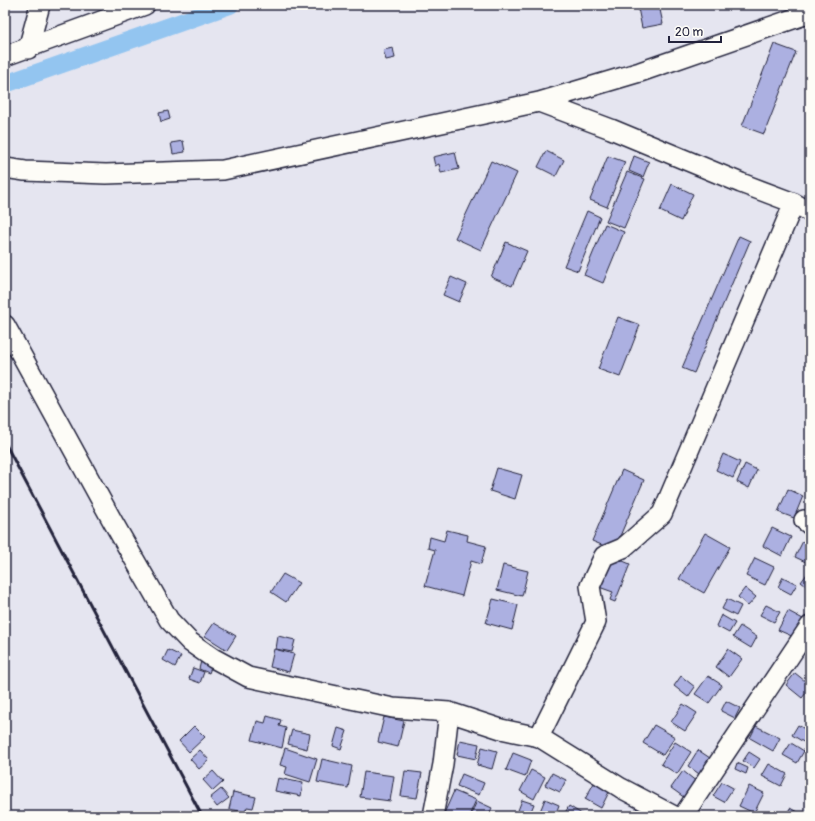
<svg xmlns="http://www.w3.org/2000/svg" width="815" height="821" font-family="Pangolin,sans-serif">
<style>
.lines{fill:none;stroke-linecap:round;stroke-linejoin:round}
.canal{stroke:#93c5f0;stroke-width:18}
.building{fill:#acb0e1;stroke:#22223b}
.minor-casing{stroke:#22223b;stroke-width:22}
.minor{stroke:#fdfcf7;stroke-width:19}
.rail{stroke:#22223b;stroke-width:3}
</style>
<rect width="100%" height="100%" fill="#e5e5f0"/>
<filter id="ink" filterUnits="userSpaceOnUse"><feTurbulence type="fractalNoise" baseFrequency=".025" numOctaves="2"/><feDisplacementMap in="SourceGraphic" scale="8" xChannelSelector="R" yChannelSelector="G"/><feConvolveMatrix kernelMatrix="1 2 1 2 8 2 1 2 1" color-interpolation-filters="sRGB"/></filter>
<g filter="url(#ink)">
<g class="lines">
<path class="canal" d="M5,84L230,5"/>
</g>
<path class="building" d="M651,5H659L663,24L642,28L638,8Z
M774,44L796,52L764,134L742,126Z
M393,48L395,58L386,60L383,50Z
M168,111L170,119L161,122L159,113Z
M183,141L185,152L173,154L171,143Z
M546,151L564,160L556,176L538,167Z
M455,152L459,169L441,173L439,164L435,166L433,157Z
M608,156L625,162L607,207L590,200Z
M634,156L649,162L643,177L629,171Z
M491,161L517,173L481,250L455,238Z
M627,172L645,179L624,228L606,221Z
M672,184L693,194L681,221L660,211Z
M587,211L600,217L578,271L564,266Z
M605,224L624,232L603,283L584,275Z
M739,236L750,241L694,373L682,368Z
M506,242L527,251L512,286L491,277Z
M451,277L467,284L459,302L443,295Z
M618,317L640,325L620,377L598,369Z
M723,454L740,462L733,478L716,470Z
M745,464L757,470L749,488L737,482Z
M497,468L522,475L515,499L490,491Z
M622,470L644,480L614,550L592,541Z
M788,489L803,496L794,518L778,512Z
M772,528L791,537L782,556L763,546Z
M447,530L468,535L467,541L486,546L481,564L471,561L462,596L425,586L435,550L428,548L430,537L444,541Z
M705,533L730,547L704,593L679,579Z
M803,541L810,544V564L795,557Z
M611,556L630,564L615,602L610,600L613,592L599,587Z
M755,558L774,567L765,585L746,576Z
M503,565L528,571L522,596L497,590Z
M810,570V589L801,582Z
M283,574L299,583L286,602L271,592Z
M783,577L797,584L791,594L778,587Z
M745,588L756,597L748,606L738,597Z
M493,599L518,605L512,630L486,623Z
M727,599L741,606L736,616L722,609Z
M766,605L780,612L774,622L760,615Z
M788,611L803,619L794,637L778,630Z
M721,615L735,623L729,633L716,626Z
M214,623L236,636L227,650L205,636Z
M740,626L757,637L751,648L733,637Z
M278,636L295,640L292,652L276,649Z
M274,649L294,654L289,672L270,667Z
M728,649L742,659L729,677L716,667Z
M168,650L181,656L175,667L163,660Z
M201,661L212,665L209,673L199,669Z
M193,668L204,672L200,683L189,679Z
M795,673L810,685V688L802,698L786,685Z
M681,676L695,687L688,697L674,686Z
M708,676L722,685L709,703L695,694Z
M726,701L740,708L735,718L721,711Z
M683,704L697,713L685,731L671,722Z
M267,716L281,720L279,726L286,728L282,748L252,740L257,721L265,723Z
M384,717L404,721L398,747L378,742Z
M654,725L675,737L663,755L643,743Z
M798,725L810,732V746L792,735Z
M194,726L205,737L189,752L179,741Z
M756,726L780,738L773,751L750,738Z
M338,728L347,731L341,749L333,746Z
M292,730L310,734L307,749L288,744Z
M460,740L479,744L476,759L457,755Z
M675,742L691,752L677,774L661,764Z
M791,743L804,751L797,763L783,755Z
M482,747L497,751L492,769L477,765Z
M285,748L317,759L310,782L285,774L287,767L280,765Z
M200,750L209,760L199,769L190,759Z
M698,750L713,760L702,776L688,766Z
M749,752L760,759L754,768L743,761Z
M513,753L531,760L525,777L506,770Z
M322,759L352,766L348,788L317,782Z
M737,763L748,768L746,774L735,769Z
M769,764L787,774L781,786L762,776Z
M531,770L545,777L534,799L520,791Z
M213,771L223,782L213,791L203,780Z
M405,771L422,773L417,798L401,796Z
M683,771L697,782L685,798L671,788Z
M364,772L394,776L390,801L360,797Z
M552,773L566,780L560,792L545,785Z
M462,774L484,783L479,795L457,786Z
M278,778L303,783L301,796L275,791Z
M722,782L733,788L724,802L713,796Z
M594,783L609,792L601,808L585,799Z
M749,786L764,793L754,813L739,806Z
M221,789L229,798L217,807L210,798Z
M454,791L476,800L469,816H443Z
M233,792L256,797L253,808L247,807L245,812L229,809Z
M545,799L559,805L555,816H544L539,814Z
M522,800L534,804L529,816H525L517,813Z
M477,801L492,808L488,816H470Z
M569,806L585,816H563Z
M638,806L653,816H632Z
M790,808L804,816H786Z"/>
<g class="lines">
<defs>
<path id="minor" d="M28,49L40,5
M5,56L145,5
M539,102L640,72L810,13
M5,168L25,171L106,174L223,170L539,102L611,129L741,183L794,203L810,212
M5,325L113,522L169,620L190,642L213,658L248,677L393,708L449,712L501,729L539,737L621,788L674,816
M804,520L810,525
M539,737L596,622L590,586L604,556L623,548L662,514L794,203
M433,816L443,764L449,712
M683,816L810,626"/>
</defs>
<use href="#minor" class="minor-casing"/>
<use href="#minor" class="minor"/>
<path class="rail" d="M5,443L202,816"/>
</g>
</g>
<rect width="815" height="821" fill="none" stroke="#fdfcf7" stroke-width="20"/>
<rect x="10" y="10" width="795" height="801" fill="none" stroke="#22223b" stroke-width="1.5" filter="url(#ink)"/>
<path d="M669 36v6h52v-6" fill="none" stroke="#22223b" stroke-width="2"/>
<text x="675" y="36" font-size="12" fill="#22223b" stroke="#fdfcf7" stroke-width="3" paint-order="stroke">20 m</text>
</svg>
